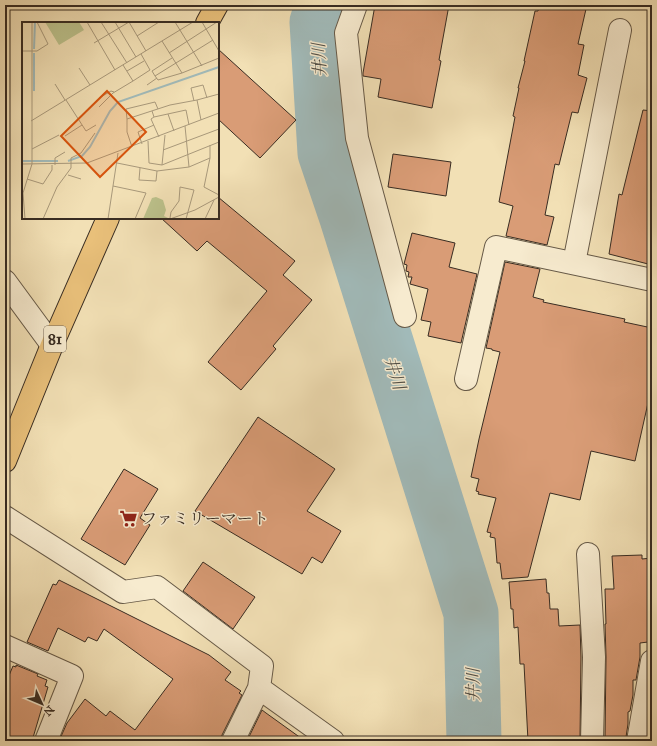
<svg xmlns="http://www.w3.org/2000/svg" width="657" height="746" font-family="'IM FELL Great Primer','Noto Serif JP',serif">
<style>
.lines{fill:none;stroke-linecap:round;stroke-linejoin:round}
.river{stroke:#a1bab9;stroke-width:55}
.building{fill:#d99c76;stroke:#382c22}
.street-casing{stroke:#665947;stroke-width:24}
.primary-casing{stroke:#382c22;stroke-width:24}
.street{stroke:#f7ebcf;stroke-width:22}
.primary{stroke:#e9c07a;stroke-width:22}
.labels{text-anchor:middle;stroke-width:3;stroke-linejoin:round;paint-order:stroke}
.shield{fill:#f7ebcf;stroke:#716556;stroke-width:1}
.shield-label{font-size:15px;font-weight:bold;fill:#382c22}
.poi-label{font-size:16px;fill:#382c22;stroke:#f7ebcf;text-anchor:start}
.water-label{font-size:17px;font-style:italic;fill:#525048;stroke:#f7ebcf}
.inset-river{fill:none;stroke:#a1bab9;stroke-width:2}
.inset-road{fill:none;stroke:#a8987a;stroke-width:1}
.view{fill:#d6540e;fill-opacity:0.15;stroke:#d6540e;stroke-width:2}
.inset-edge{fill:none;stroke:#382c22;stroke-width:2}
</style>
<rect width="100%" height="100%" fill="#f2e0b5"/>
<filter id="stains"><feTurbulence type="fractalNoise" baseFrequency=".005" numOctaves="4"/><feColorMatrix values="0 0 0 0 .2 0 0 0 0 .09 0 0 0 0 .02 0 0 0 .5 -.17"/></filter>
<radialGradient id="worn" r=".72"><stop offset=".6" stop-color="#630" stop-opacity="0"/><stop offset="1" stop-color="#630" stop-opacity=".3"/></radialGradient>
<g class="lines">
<path class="river" d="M324,5L317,22L325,153L347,218L471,613L474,741"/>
</g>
<path class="building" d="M375,5H449L439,60L441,61L432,108L378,97L381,79L363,76V73Z
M539,5H566L586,9L578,44L584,45L578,75L587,78L578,113L572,112L559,165L555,164L545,215L554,217L547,245L506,236L513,206L499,202L515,117L513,116L519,88H518L525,61H524L535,11H538Z
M218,49L296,120L260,158L218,119Z
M643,110L652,111V265L609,254L619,194L622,195Z
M393,154L451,162L446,196L388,187Z
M218,197L295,261L283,275L312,300L273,346L276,349L241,390L208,362L267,291L207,241L197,251L161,218H218Z
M412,233L455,243L449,267L477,274L461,343L428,336L431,322L421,320L428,289L410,284L412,277H408L409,272L406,271L407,265L404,264Z
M505,262L540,269L533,297L544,300L543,302L625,319L624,322L652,328V385L635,461L591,451L580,500L550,493L528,577L502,579L500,563H497L495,538L490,537L491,533L487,532L496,498L478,494L479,492L476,491L479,479L471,477L479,439L500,352L492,350V349L486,348Z
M258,417L335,469L307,511L341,531L322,563L312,557L302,574L195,511Z
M124,469L158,489L140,518L150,525L125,565L81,539Z
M642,555V559L652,558V607H648V642L640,643V657L636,680H633V695L630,711L628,712V724L626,737L605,738L606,657L605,624H606L605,589H614L612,556Z
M203,562L255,597L233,629L183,591Z
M546,579L547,593H549L550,609H558L559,626L580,625L581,657L580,739H572V741H528L524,664H520L518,627L514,628L513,609H511L509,582Z
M59,580L209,655L231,672L225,680L241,691L239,693L242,695L222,735L221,741H59L67,723L85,699L106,716L110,711L135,730L173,679L104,629L97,641L88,637L85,642L58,628L48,651L27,642L53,584L56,585Z
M16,665L38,674L37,676L47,680L45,686L48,687L32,741H5V685L13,666L16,667Z
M262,710L266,713L305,741H247Z"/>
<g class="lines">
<defs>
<path id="street" d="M356,5L346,33L357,138L405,316
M574,263L620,30
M5,281L52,345
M466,379L496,247L652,280
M5,517L123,592L157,587L262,666L259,688L233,741
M588,554L594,657L592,741
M5,646L72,676L46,741
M259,688L333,741
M638,741L652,661"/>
<path id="primary" d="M207,23L217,5
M5,461L52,345L108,218"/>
</defs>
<use href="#street" class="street-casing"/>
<use href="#primary" class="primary-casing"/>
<use href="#street" class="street"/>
<use href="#primary" class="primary"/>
</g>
<defs>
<symbol id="supermarket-bare" viewBox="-9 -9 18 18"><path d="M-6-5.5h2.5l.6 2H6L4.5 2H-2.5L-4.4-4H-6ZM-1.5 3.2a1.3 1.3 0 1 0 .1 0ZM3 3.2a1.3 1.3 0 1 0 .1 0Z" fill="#8f2418" stroke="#f7ebcf" stroke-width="2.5" paint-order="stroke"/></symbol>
</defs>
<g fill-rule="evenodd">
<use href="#supermarket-bare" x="116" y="506" width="25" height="25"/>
</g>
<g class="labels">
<rect class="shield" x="44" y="326" width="22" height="26" rx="3"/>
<g class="shield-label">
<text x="55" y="344">81</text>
</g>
<g class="poi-label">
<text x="141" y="524">ファミリーマート</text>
</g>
<g class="water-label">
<text transform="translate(319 60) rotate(-93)" y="6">井川</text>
<text transform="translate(395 373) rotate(72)" y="6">井川</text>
<text transform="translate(473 685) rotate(-91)" y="6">井川</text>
</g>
</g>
<g transform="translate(22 22)">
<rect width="197" height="197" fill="#f2e0b5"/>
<path d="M23,0H57L62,8L37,23ZM134,175L141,178L144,188L142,194L146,196L121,197L130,176Z" fill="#bcc28c"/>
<path class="inset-river" d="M12,27L13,0M12,69V31M0,139H36M46,139L60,134L68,125L88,89L96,80L197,45"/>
<path class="inset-road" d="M65,0L93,48M79,0L105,41M93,0L114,35M107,0L124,29M153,0L180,44M180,0L197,29M115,14L137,0M140,19L160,51L197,36M72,21L107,0M0,29H15L26,22L15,0M147,31L195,0M150,36L130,49L133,54L136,58L160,51M57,46L68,63M105,49L122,39M133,54L191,18M111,59L128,48L119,32M33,62L43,78M125,63L135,56M77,76L89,69L92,70M44,78L64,109L74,103M175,78L197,72M172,79L169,66L181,63L185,76M77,85L91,71L111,59L101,43M130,89L132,95L129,97L137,115M146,92L152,109M132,95L164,88L167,103M105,97L104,87L133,80L136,87M9,99L171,0M163,104L167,145L188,136V123M43,114L60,103M126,119L127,141L140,143L197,120M120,122L116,110L132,103M110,125L105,110V97L148,83L175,78L179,98M10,127L37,113M141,128L197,107M188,136L182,165L197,173M95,141L135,149L167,145M0,142L65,141L197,91M33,143V136L43,130M140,143L143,113M118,146L117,158L134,159L135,149M46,153L59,157M5,157L21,162L30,148V143M91,164L124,171L113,197M148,196L149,190L157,179L158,165L172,168L164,197M3,197L1,171L10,142V0M21,197L35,165L49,146V136L59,131L73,111M86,197L96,131M148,197L173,188L197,175M183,197L192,178"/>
<path class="view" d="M85,69L124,110L78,155L39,114Z"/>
<rect width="197" height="197" class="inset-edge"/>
</g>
<rect width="657" height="746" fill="none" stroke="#f2e0b5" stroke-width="20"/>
<rect x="6" y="6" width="645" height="734" fill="none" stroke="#382c22" stroke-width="2"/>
<rect x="10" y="10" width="637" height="726" fill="none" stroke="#382c22"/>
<g transform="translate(42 704) rotate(134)" stroke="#f7ebcf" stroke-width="3" paint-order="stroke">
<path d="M0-3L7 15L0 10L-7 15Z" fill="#382c22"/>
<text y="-6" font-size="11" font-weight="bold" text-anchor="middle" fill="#382c22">N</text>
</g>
<rect width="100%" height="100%" filter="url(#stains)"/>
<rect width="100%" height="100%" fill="url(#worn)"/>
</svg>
